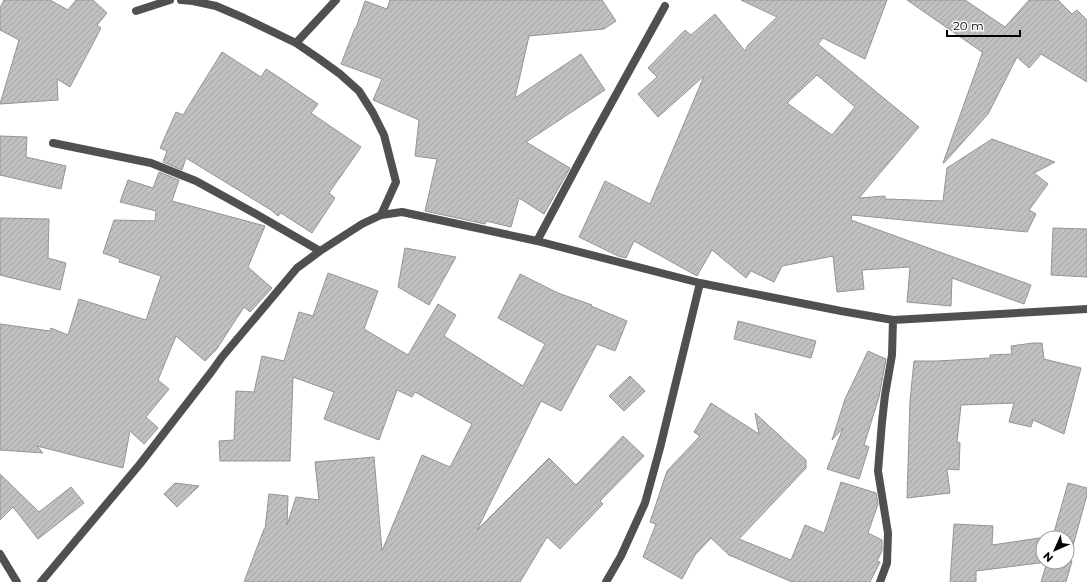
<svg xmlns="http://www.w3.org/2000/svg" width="1087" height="582" font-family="Montserrat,sans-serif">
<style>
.building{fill:url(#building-hatch);stroke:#949494;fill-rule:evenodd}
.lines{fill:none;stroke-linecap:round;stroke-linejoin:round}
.street{stroke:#505050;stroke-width:8}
</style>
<defs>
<pattern id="building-hatch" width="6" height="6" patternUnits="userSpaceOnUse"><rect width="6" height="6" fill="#c0c0c0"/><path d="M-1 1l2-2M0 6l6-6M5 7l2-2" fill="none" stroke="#a3a3a3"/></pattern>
</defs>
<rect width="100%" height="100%" fill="#fff"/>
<path class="building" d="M4,0H50L68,10L76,0H93L107,13L97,25L101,28L70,87L57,79L58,100L0,104L19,40L0,30V8Z
M390,0H602L616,21L604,29L529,36L515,98L581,54L605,90L526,142L570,168L544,214L519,198L511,227L486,221L485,224L425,211L437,159L415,156L419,120L373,100L382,79L341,64L355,28H356L365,1L387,9Z
M741,0H887L865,59L823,38L818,44L919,127L859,198L885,196V199L943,201L947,168L992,139L1055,162L1034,173L1048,184L1029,210L1036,214L1027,232L852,215L851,220L1031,285L1024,304L952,278L951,306L907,302L910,267L862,270L864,289L837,292L833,256L782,266L774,282L751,271L746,278L712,250L697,276L634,241L626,258L618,256L579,237L605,181L650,204L704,76L658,117L638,94L657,77L648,68L685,30L691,35L715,14L745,51L748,45L777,17ZM817,75L855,107L832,135L787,103Z
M907,0H965L1005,27L1029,0H1058L1072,14L1077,10L1087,20V82L1041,54L1029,68L1017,57L988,114L944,163H943L983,51L982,52Z
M222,52L261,77L266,69L280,78L318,104L311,113L361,147L329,193L335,198L312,233L281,213L278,216L271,210L186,158L182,170L163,162L167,151L160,148L176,112L183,115Z
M0,136L27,137L26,157L66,166L61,189L0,175Z
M159,172L179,180L172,201L265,226L248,267L272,288L250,312L244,307L216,350L205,361L176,336L158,380L169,389L146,417L158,428L144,444L130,431L123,468L37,446L43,453L0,450V324L50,331L51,328L68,335L79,299L146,320L161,276L119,262L120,259L103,253L114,220L155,221L156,211L120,202L128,180L153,188Z
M0,218L49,219L48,258L66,263L60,290L0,275Z
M1053,228L1087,229V277L1051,275Z
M405,248L456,257L429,305L398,287Z
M328,273L378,291L364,329L408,355L438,304L456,315L444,336L523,386L545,344L498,318L520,274L558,293L592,305L591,306L627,321L615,351L597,344L561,411L541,401L477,530L549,458L576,485L623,436L644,456L600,501L603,504L560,549L547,537L520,582H244L264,529H265L269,494L288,496L287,525L296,497L319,500L315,462L374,457L382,551L422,455L450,467L472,424L415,392L412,397L397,390L379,440L324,419L334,392L293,377L290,461H220L219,441L234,440L236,391L254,392L262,356L284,361L299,312L313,316Z
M738,321L816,341L811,358L734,339Z
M1033,343H1042L1044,359L1081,368L1064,434L1033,420L1031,427L1009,422L1014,403L961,405L957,442L960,443L959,470L947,469L950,493L907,498L910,401L914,361H937L990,358V355L1012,354L1011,346Z
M868,351L886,359L879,397L864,445L869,447L859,479L827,469L843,428L832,440L845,399Z
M630,376L645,391L624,411L609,396Z
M711,403L759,434L755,413L806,460V468L739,539L791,560L805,525L824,533L841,482L876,493L878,504L868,533L882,540V551L877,561L880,562L870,582H792L729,555L711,538L695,555L682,579L643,557L656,524L650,522L667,471L700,436L694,432Z
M0,474L39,512L71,487L84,503L38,539L13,507L0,520Z
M175,483L199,486L177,507L164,494Z
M1068,483L1087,488V495L1069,560L1072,561L1066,582H1041L1047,562H1067V538H1043V562H1047L976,571V582H950L954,524L993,526L992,545L1053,536Z"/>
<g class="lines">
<path class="street" d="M181,0L193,1L216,6L244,18L296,43L318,58L340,74L359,91L373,113L384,135L396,182L381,215
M136,11L170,0
M296,43L336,0
M53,143L151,163L196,181L256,214L320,251
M537,241L592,138L665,6
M0,554L17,582
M41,582L140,464L212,371L222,357L297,268L320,251L362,224L381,215L402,212L537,241L700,283L841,311L893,320L1087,309
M606,582L621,556L645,503L660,448L700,283
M880,582L887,563L888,533L878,471L882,422L885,395L892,355L893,320"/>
</g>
<g transform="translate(1055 550) rotate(225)"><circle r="19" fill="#ffffff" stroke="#999999"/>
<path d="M0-3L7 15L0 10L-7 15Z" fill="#000000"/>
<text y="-6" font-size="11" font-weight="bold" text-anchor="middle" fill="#000000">N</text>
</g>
<path d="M947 30v6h73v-6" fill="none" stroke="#000000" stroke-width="2"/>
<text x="953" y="30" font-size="12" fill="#000000" stroke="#ffffff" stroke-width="3" paint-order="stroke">20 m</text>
</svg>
